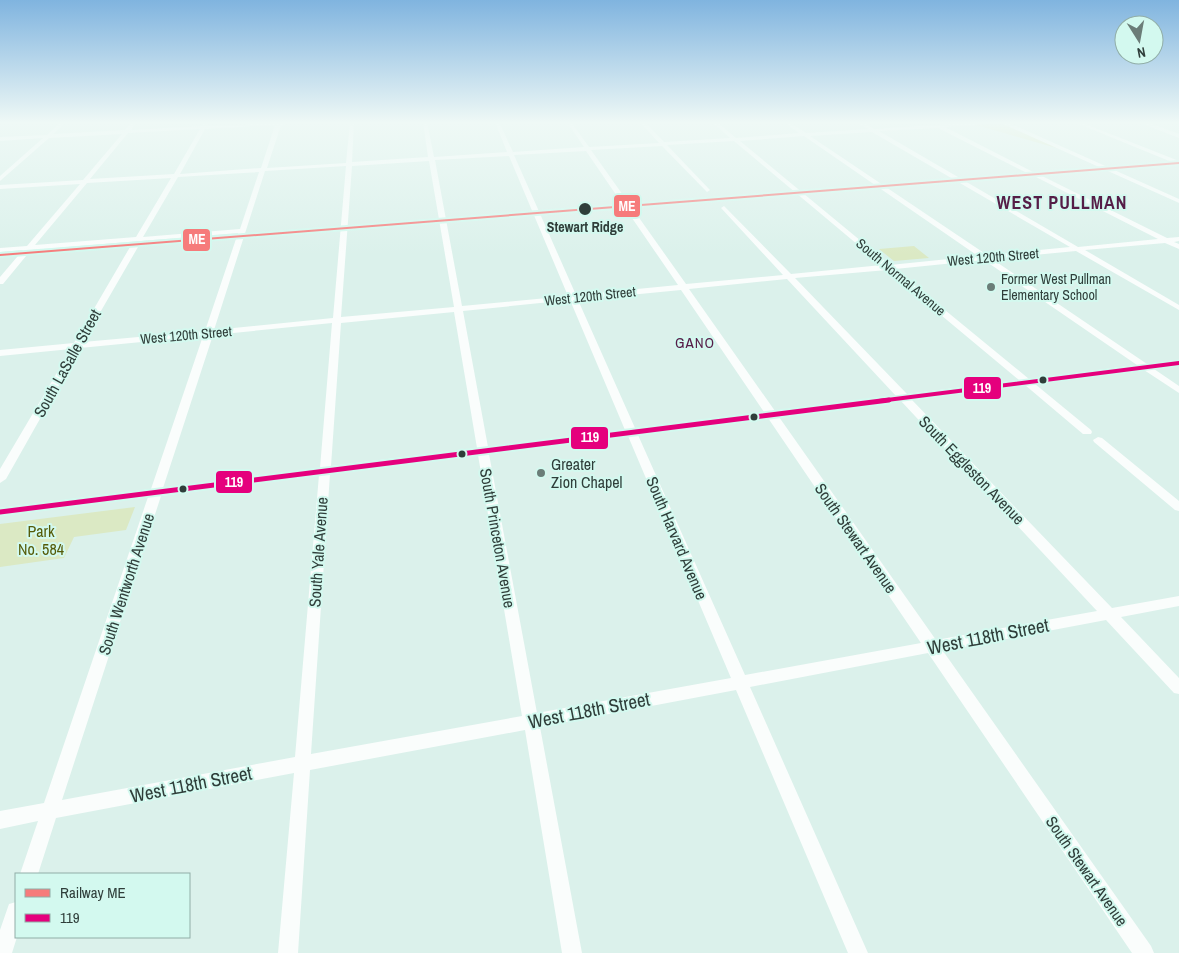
<svg xmlns="http://www.w3.org/2000/svg" width="1179" height="953" font-family="'Archivo Narrow',sans-serif">
<style>
.green{fill:#dbe9c4}
.lines{fill:none;stroke-linecap:round;stroke-linejoin:round}
.minor{fill:#fafdfc;fill-rule:evenodd}
.major{fill:#fafdfc;fill-rule:evenodd}
.bus-1-far1-casing{stroke:#d3f9ef;stroke-width:7}
.bus-1-casing{stroke:#d3f9ef;stroke-width:9}
.bus-1-far1{stroke:#e5007d;stroke-width:4}
.bus-1{stroke:#e5007d;stroke-width:5}
.rail-1-casing{stroke:#d3f9ef;stroke-width:4}
.rail-1{fill:#f67b7b;fill-rule:evenodd}
.stop-dot{fill:#2f3e3a;stroke:#d3f9ef;stroke-width:2}
.poi-dot{fill:#6b7d78;stroke:#d3f9ef;stroke-width:2}
.labels{text-anchor:middle;stroke-width:4;stroke-linejoin:round;paint-order:stroke}
.far-stop-label{font-size:14px;font-weight:bold;fill:#2f3e3a;stroke:#d3f9ef}
.far-street-label{font-size:14px;fill:#2f3e3a;stroke:#d3f9ef}
.far-poi-label{font-size:14px;fill:#2f3e3a;stroke:#d3f9ef;text-anchor:start}
.far-neighbourhood-label{font-size:15px;letter-spacing:1px;fill:#551d47;stroke:#d3f9ef}
.street-label{font-size:16px;fill:#2f3e3a;stroke:#d3f9ef}
.poi-label{font-size:16px;fill:#2f3e3a;stroke:#d3f9ef;text-anchor:start}
.park-label{font-size:16px;fill:#555b08;stroke:#d3f9ef}
.far-district-label{font-size:18px;font-weight:bold;letter-spacing:1px;fill:#551d47;stroke:#d3f9ef}
.near-street-label{font-size:19px;fill:#2f3e3a;stroke:#d3f9ef}
.line-badge{stroke:#d3f9ef;stroke-width:2}
.badge-label{font-size:14px;text-anchor:middle;font-weight:bold;fill:#fff}
</style>
<rect width="100%" height="100%" fill="#dbf1eb"/>
<path class="green" d="M965,122L1003,123L1060,149Z
M914,246L929,258L894,261L879,249Z
M135,507L126,530L74,537L64,558L0,567V524Z"/>
<g class="lines">
<path class="minor" d="M61,122H66L53,134L125,130L132,122H137L131,130L202,126L205,122H209L207,126L304,122L281,125L267,168L346,163L350,122H354L352,162L428,157L423,122H427L434,157L507,152L495,122H499L513,152L584,147L567,122H571L589,147L659,143L640,122H645L664,142L730,138L712,122H717L736,138L799,133L784,122H789L806,133L868,129L857,122H863L874,129L977,122H1007L1179,199V203L1177,202L1001,123L945,127L1033,172V174H1029L938,128L879,131L1078,247L1158,239L1036,177V175H1040L1167,238L1179,237V241L1174,242L1179,244V249L1165,243L1085,250L1179,305V310L1076,251L992,259L1147,364L1179,360V366L1154,369L1179,386V393L1144,370L1035,384L1091,430L1092,432L1091,434H1083L1025,385L912,400L1112,608L1179,596V606L1121,617L1179,678V694L1174,693L1106,620L943,651L1151,946L1154,953H1132L928,653L750,687L868,953H848L736,690L540,727L582,953H562L525,730L310,770L298,953H278L294,773L56,818L38,874H20L38,821L0,829V811L44,803L148,497L0,516V508L151,489L203,336L80,348L6,479L0,483V469L71,349L0,356V350L74,343L130,247L134,245L138,247L83,342L205,331L238,233L31,250L3,284H0V277L23,250L0,252V248L27,246L80,184L0,189V185L83,180L122,134L49,138L0,181V176L43,138L0,141V137L47,135ZM275,125L261,168L180,174L205,129ZM200,129L174,174L90,179L128,133ZM872,132L1070,247L987,255L810,136ZM804,136L978,256L890,265L740,141ZM734,141L882,265L791,274L724,206L721,208L722,209L783,275L686,284L591,150L662,146L707,192L710,190L709,189L667,145ZM586,151L678,285L576,295L514,155ZM509,156L568,296L462,306L435,160ZM429,161L454,307L341,317L352,166ZM346,166L333,318L214,330L265,171ZM259,172L240,229L143,237L178,177ZM171,178L136,237L35,245L87,183ZM984,260L1137,365L1029,379L895,269ZM887,270L1019,380L907,394L795,278ZM787,279L896,396L775,411L689,289ZM681,290L764,412L635,428L578,300ZM570,300L625,430L488,447L463,311ZM454,312L477,448L331,466L341,323ZM332,323L320,468L163,488L213,335ZM901,401L1097,611L936,640L779,417ZM768,418L921,643L745,675L638,435ZM628,436L731,678L537,713L489,454ZM478,455L522,716L311,754L330,474ZM319,475L295,757L62,800L161,496Z
M1074,122H1080L1179,161V165Z
M1098,437L1102,438L1179,501V511L1175,510L1094,442L1093,440Z
M16,902L17,937L12,953H0V930L9,904Z"/>
<path class="major" d="M1138,122H1147L1179,134V138Z"/>
<defs>
<path id="bus-1-far1" d="M879,401L1179,363"/>
<path id="bus-1" d="M0,512L889,400"/>
</defs>
<use href="#bus-1-far1" class="bus-1-far1-casing"/>
<use href="#bus-1" class="bus-1-casing"/>
<use href="#bus-1-far1" class="bus-1-far1"/>
<use href="#bus-1" class="bus-1"/>
<defs>
<path id="rail-1" d="M1179,162V164L0,256V254Z"/>
</defs>
<use href="#rail-1" class="rail-1-casing"/>
<use href="#rail-1" class="rail-1"/>
</g>
<linearGradient id="sky" x2="0" y2="1"><stop stop-color="#80b4df"/><stop offset="0.48" stop-color="#eff9f6"/><stop offset="1" stop-color="#eff9f6" stop-opacity="0"/></linearGradient>
<rect width="1179" height="255" fill="url(#sky)"/>
<g class="stop-dot">
<circle cx="585" cy="209" r="7"/>
<circle cx="1043" cy="380" r="4.5"/>
<circle cx="754" cy="417" r="4.5"/>
<circle cx="462" cy="454" r="4.5"/>
<circle cx="183" cy="489" r="4.5"/>
</g>
<g class="poi-dot">
<circle cx="991" cy="287" r="5"/>
<circle cx="541" cy="473" r="5"/>
</g>
<g class="labels">
<g class="far-stop-label">
<text x="585" y="232">Stewart Ridge</text>
</g>
<g class="far-street-label">
<text transform="translate(993 257) rotate(-5)" y="5">West 120th Street</text>
<text transform="translate(901 277) rotate(40)" y="5">South Normal Avenue</text>
<text transform="translate(590 296) rotate(-6)" y="5">West 120th Street</text>
<text transform="translate(186 335) rotate(-5)" y="5">West 120th Street</text>
</g>
<g class="far-poi-label">
<text x="1001" y="284">Former West Pullman<tspan x="1001" dy="16">Elementary School</tspan></text>
</g>
<g class="far-neighbourhood-label">
<text x="695" y="348">GANO</text>
</g>
<g class="street-label">
<text transform="translate(67 363) rotate(-61)" y="6">South LaSalle Street</text>
<text transform="translate(972 470) rotate(46)" y="6">South Eggleston Avenue</text>
<text transform="translate(498 538) rotate(80)" y="6">South Princeton Avenue</text>
<text transform="translate(677 538) rotate(67)" y="6">South Harvard Avenue</text>
<text transform="translate(856 538) rotate(55)" y="6">South Stewart Avenue</text>
<text transform="translate(318 552) rotate(-86)" y="6">South Yale Avenue</text>
<text transform="translate(126 584) rotate(-72)" y="6">South Wentworth Avenue</text>
<text transform="translate(1087 871) rotate(55)" y="6">South Stewart Avenue</text>
</g>
<g class="poi-label">
<text x="551" y="470">Greater<tspan x="551" dy="18">Zion Chapel</tspan></text>
</g>
<g class="park-label">
<text x="41" y="537">Park<tspan x="41" dy="18">No. 584</tspan></text>
</g>
<g class="far-district-label">
<text x="1062" y="209">WEST PULLMAN</text>
</g>
<g class="near-street-label">
<text transform="translate(988 636) rotate(-11)" y="7">West 118th Street</text>
<text transform="translate(589 710) rotate(-11)" y="7">West 118th Street</text>
<text transform="translate(191 784) rotate(-11)" y="7">West 118th Street</text>
</g>
</g>
<g class="line-badge">
<rect x="613" y="194" width="28" height="24" rx="5" fill="#f67b7b"/>
<rect x="182" y="228" width="29" height="24" rx="5" fill="#f67b7b"/>
<rect x="963" y="376" width="39" height="24" rx="5" fill="#e5007d"/>
<rect x="570" y="426" width="39" height="24" rx="5" fill="#e5007d"/>
<rect x="215" y="470" width="38" height="24" rx="5" fill="#e5007d"/>
</g>
<g class="badge-label">
<text x="627" y="211">ME</text>
<text x="197" y="244">ME</text>
<text x="982" y="393">119</text>
<text x="590" y="442">119</text>
<text x="234" y="487">119</text>
</g>
<rect x="15" y="873" width="175" height="65" fill="#d3f9ef" stroke="#91aea7"/>
<rect x="25" y="889" width="25" height="8" fill="#f67b7b" stroke="#91aea7"/>
<text x="60" y="898" font-size="15" fill="#2f3e3a">Railway ME</text>
<rect x="25" y="914" width="25" height="8" fill="#e5007d" stroke="#91aea7"/>
<text x="60" y="923" font-size="15" fill="#2f3e3a">119</text>
<g transform="translate(1139 40) rotate(169)"><circle r="24" fill="#d3f9ef" stroke="#91aea7"/>
<path d="M0-4L9 19L0 12L-9 19Z" fill="#6b7d78"/>
<text y="-8" font-size="14" font-weight="bold" text-anchor="middle" fill="#2f3e3a">N</text>
</g>
</svg>
